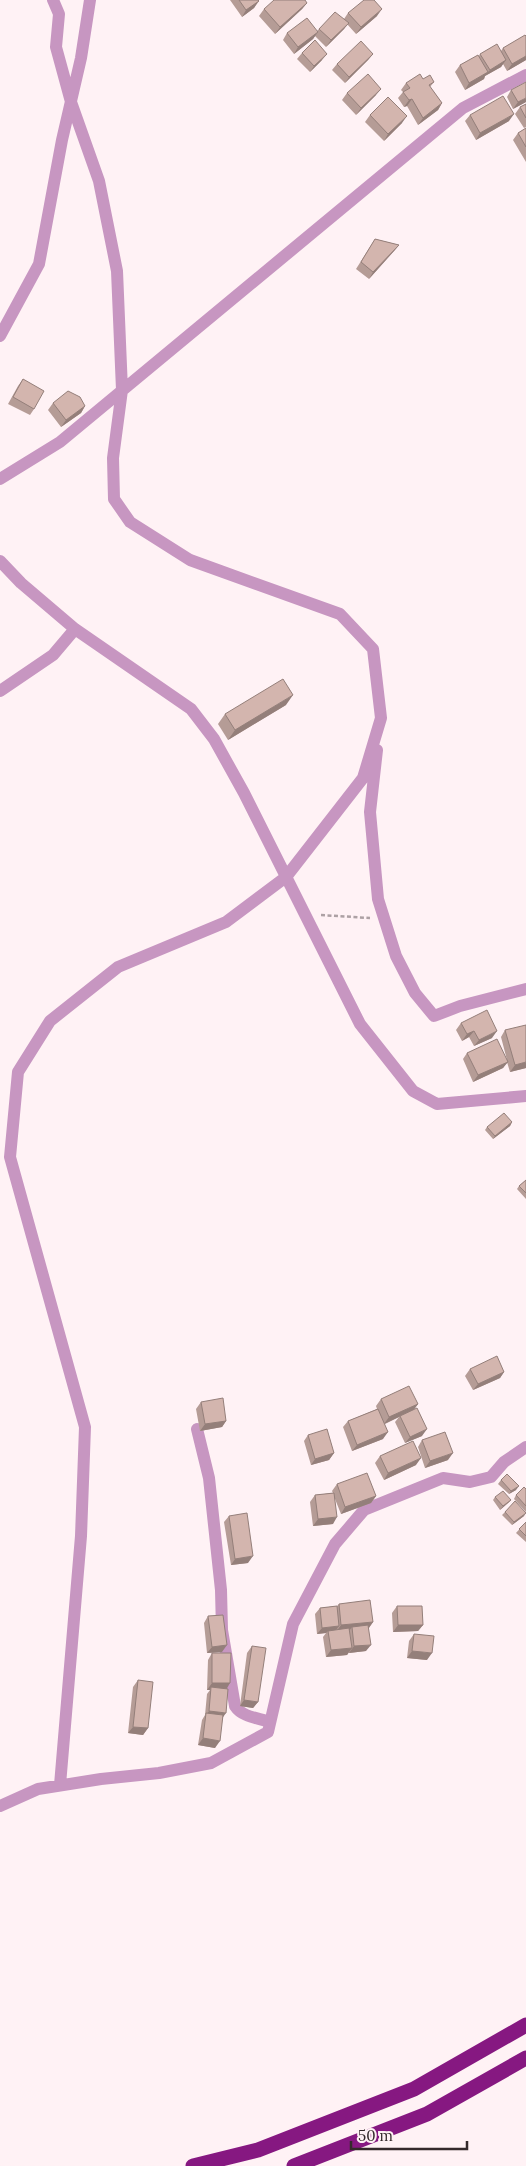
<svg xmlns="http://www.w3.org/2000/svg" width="526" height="2166" font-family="Lora,serif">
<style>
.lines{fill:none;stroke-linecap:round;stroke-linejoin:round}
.path{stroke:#ada1a4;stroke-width:2.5;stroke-dasharray:4 2.5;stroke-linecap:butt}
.minor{stroke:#c796c1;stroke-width:12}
.motorway{stroke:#861881;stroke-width:15}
.wall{fill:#b59c96}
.shaded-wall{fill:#947f7a}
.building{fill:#d3b5ae;stroke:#947f7a}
</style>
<rect width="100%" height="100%" fill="#fff2f5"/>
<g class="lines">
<path class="path" d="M321,915L370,918"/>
<path class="minor" d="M53,0L59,14L56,47L71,102L99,181L117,271L122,390L113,458L114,499L130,522L190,560L340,614L373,649L381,718L363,778L286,877L226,922L118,967L50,1021L18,1072L10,1157L85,1427L81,1536L60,1785
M0,336L39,264L62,140L81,58L90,0
M0,479L60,442L463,108L526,75
M0,561L21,583L75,629L191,709L214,739L244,793L360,1024L413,1091L437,1104L526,1096
M0,691L53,655L75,629
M377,750L370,812L378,899L396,956L415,993L434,1016L460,1006L526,989
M197,1429L209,1478L221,1590L222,1630L235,1706C242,1717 258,1718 270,1722
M0,1806L38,1789L101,1779L159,1773L211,1763L268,1732L293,1624L335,1544L364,1510L443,1478L470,1482L491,1477L504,1462L526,1447"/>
<path class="motorway" d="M193,2166L258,2150L414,2089L526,2025
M294,2166L427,2114L526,2058"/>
</g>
<path class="wall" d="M230,0H258L254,8L242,17Z
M307,3L302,9L275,34L259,16L264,9Z
M348,13L377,16L356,34L347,24L344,29L326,47L315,36L313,39L294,54L283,40L287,33L317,31L319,29L344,19Z
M526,36V60L507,71L503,64L501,67L485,76L484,79L465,90L455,72L460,65L479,56L480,54L501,51L503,48Z
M302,53L322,60L310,72L297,59Z
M373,54L368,60L345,83L332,70L337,64Z
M423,79L434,82L430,87L442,103L438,110L418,125L407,106L404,107L398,98L403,92L401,90L406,83Z
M511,90L526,102L513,109L507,97Z
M347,93L376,95L356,115L342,100Z
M526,104V127L524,128L515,114L520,107Z
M370,115L402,123L384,141L365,122Z
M470,115L509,121L476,140L465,121Z
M526,128V162L513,140L518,133Z
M375,239L399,245L394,251L369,279L356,269Z
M23,379L34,409L30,415L8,404L18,386Z
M53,403L85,406L81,413L61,427L48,410Z
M286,705L228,740L218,724L225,714Z
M461,1023L492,1038L474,1046L469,1037L462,1041L456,1030Z
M505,1030L526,1068L510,1072L507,1062L503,1068L473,1082L463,1059L467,1053L507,1060L501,1037Z
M512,1122L510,1126L493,1139L485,1130L487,1127Z
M526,1180V1199L517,1189L519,1186Z
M470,1369L504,1372L500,1378L473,1390L465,1376Z
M381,1399L418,1404L414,1409L422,1436L405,1443L395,1422L399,1417L385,1424L383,1439L352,1451L343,1427L348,1421L377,1409L376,1406Z
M201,1402L226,1421L222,1427L200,1431L196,1409Z
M308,1435L334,1453L329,1460L311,1465L304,1441Z
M422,1440L448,1460L425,1468L418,1447Z
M380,1456L416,1465L384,1480L375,1463Z
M501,1480L516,1490L509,1494L498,1484Z
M337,1484L376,1496L371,1503L341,1514L335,1499L333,1524L313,1526L310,1502L315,1495L333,1493L332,1491Z
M526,1489V1512L514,1499L516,1495Z
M495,1497L511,1500L508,1503L500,1510L493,1500Z
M505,1512L524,1516L512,1525L502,1515Z
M229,1516L248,1563L231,1565L224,1522Z
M526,1522V1542L516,1533Z
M339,1604L373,1622L369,1628L366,1651L349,1653V1652L347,1655L326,1657L323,1637L326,1633L317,1634L315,1614L320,1608L337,1606Z
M397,1606L423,1625L418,1631L393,1632L392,1613Z
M208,1616L222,1652L207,1653L204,1623Z
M414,1634L427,1660L407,1658L409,1641Z
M252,1646L258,1702L253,1708L240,1706L247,1653Z
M212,1653L227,1689L223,1717L215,1748L198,1745L202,1720L205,1715L207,1694L210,1690H207L208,1660Z
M138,1680L148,1728L143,1735L128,1733L133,1687Z"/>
<path class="shaded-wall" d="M259,1L254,8L242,17L246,10Z
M307,3L302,9L275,34L280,27Z
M382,9L377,16L356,34L361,27Z
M349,23L344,29L326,47L331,40Z
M318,32L313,39L294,54L298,47Z
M327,54L322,60L310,72L314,66Z
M373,54L368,60L345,83L349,77Z
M526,56V60L507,71L512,64Z
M506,60L501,67L485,76L484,79L465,90L469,83L488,72L490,70Z
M381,89L376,95L356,115L361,108Z
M526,98V102L513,109L518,102Z
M412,99L407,106L404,107L409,100Z
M442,103L438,110L418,125L423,118Z
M514,114L509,121L476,140L480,133Z
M407,116L402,123L384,141L388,134Z
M399,245L394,251L369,279L373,272Z
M85,406L81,413L61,427L66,420Z
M293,695L286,705L228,740L235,730Z
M474,1031L469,1037L462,1041L467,1034Z
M497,1031L492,1038L474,1046L479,1040Z
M508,1062L503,1068L473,1082L478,1075Z
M526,1062V1068L510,1072L515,1065Z
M512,1122L510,1126L493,1139L495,1136Z
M504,1372L500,1378L473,1390L478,1384Z
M418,1404L413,1411L400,1416L399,1417L384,1424L389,1417Z
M226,1421L222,1427L200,1431L205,1424Z
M427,1429L422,1436L405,1443L410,1437Z
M388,1432L383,1439L352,1451L357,1445Z
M334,1453L329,1460L311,1465L315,1459Z
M453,1453L448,1460L425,1468L430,1461Z
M421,1458L416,1465L384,1480L388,1473Z
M519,1486L516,1490L509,1494L511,1491Z
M376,1496L371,1503L341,1514L345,1507Z
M511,1500L508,1503L500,1510L503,1506Z
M526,1513L524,1516L512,1525L514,1522Z
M337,1517L333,1524L313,1526L318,1519Z
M253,1556L248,1563L231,1565L235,1559Z
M373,1622L368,1629L352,1627L349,1631L336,1632L341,1625Z
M398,1625H423L418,1631L393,1632Z
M339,1626L334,1633L328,1631L326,1633L317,1634L322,1628Z
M227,1645L222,1652L207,1653L212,1647Z
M371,1645L366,1651L349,1653L354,1646Z
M352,1648L347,1655L326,1657L331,1650Z
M412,1651L432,1653L427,1660L407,1658Z
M212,1683H230L226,1690L211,1687L210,1690H207Z
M244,1700L258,1702L253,1708L240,1706Z
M209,1711L226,1713L221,1720L206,1715Z
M133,1727L148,1728L143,1735L128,1733Z
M203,1738L220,1741L215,1748L198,1745Z"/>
<path class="building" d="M239,0H258L259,1L246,10Z
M274,0H305L307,3L280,27L264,9Z
M364,0H374L382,9L361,27L348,13Z
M335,12L349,23L331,40L319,29Z
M307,18L318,32L298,47L287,33Z
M525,35L526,36V56L512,64L503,48Z
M315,40L327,54L314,66L302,53Z
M361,41L373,54L349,77L337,64Z
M497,44L506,60L490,70L480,54Z
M478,55L488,72L469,83L460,65Z
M368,74L381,89L361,108L347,93Z
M420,74L423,79L430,75L434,82L429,85L442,103L423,118L412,99L409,100L403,92L410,88L406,83Z
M526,82V98L518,102L511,90Z
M503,96L514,114L480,133L470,115Z
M388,97L407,116L388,134L370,115Z
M526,104V118L520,107Z
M526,128V147L518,133Z
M375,239L399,245L373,272L361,262Z
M23,379L44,391L34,409L13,397Z
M68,391L80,397L85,406L66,420L53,403Z
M283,679L293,695L235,730L225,714Z
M487,1010L497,1031L479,1040L474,1031L467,1034L461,1023Z
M526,1025V1062L515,1065L505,1030Z
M497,1039L508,1062L478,1075L467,1053Z
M504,1113L512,1122L495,1136L487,1127Z
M526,1180V1193L519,1186Z
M497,1356L504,1372L478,1384L470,1369Z
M409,1386L418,1404L389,1417L381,1399Z
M223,1398L226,1421L205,1424L201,1402Z
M417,1408L427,1429L410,1437L400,1416Z
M378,1409L388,1432L357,1445L348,1421Z
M327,1429L334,1453L315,1459L308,1435Z
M445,1432L453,1453L430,1461L422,1440Z
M413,1441L421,1458L388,1473L380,1456Z
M367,1473L376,1496L345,1507L337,1484Z
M507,1474L519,1486L511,1491L501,1480Z
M524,1487L526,1489V1506L516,1495Z
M503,1491L511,1500L503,1506L495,1497Z
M334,1493L337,1517L318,1519L315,1495Z
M515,1501L526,1513L514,1522L505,1512Z
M247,1513L253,1556L235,1559L229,1516Z
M526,1522V1536L519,1529Z
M370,1600L373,1622L341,1625L339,1604Z
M337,1606L339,1626L322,1628L320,1608Z
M397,1606H422L423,1625H398Z
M223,1615L227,1645L212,1647L208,1616Z
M368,1625L371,1645L354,1646L352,1627Z
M349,1628L352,1648L331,1650L328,1631Z
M414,1634L434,1636L432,1653L412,1651Z
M252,1646L266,1648L258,1702L244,1700Z
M212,1653H231L230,1683H212Z
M138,1680L153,1682L148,1728L133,1727Z
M211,1687L228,1689L226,1713L209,1711Z
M206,1713L223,1715L220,1741L203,1738Z"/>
<path d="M351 2141v8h116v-8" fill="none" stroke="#34292b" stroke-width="2.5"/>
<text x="358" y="2141" font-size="15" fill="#34292b" stroke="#fff2f5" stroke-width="4" paint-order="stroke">50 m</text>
</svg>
